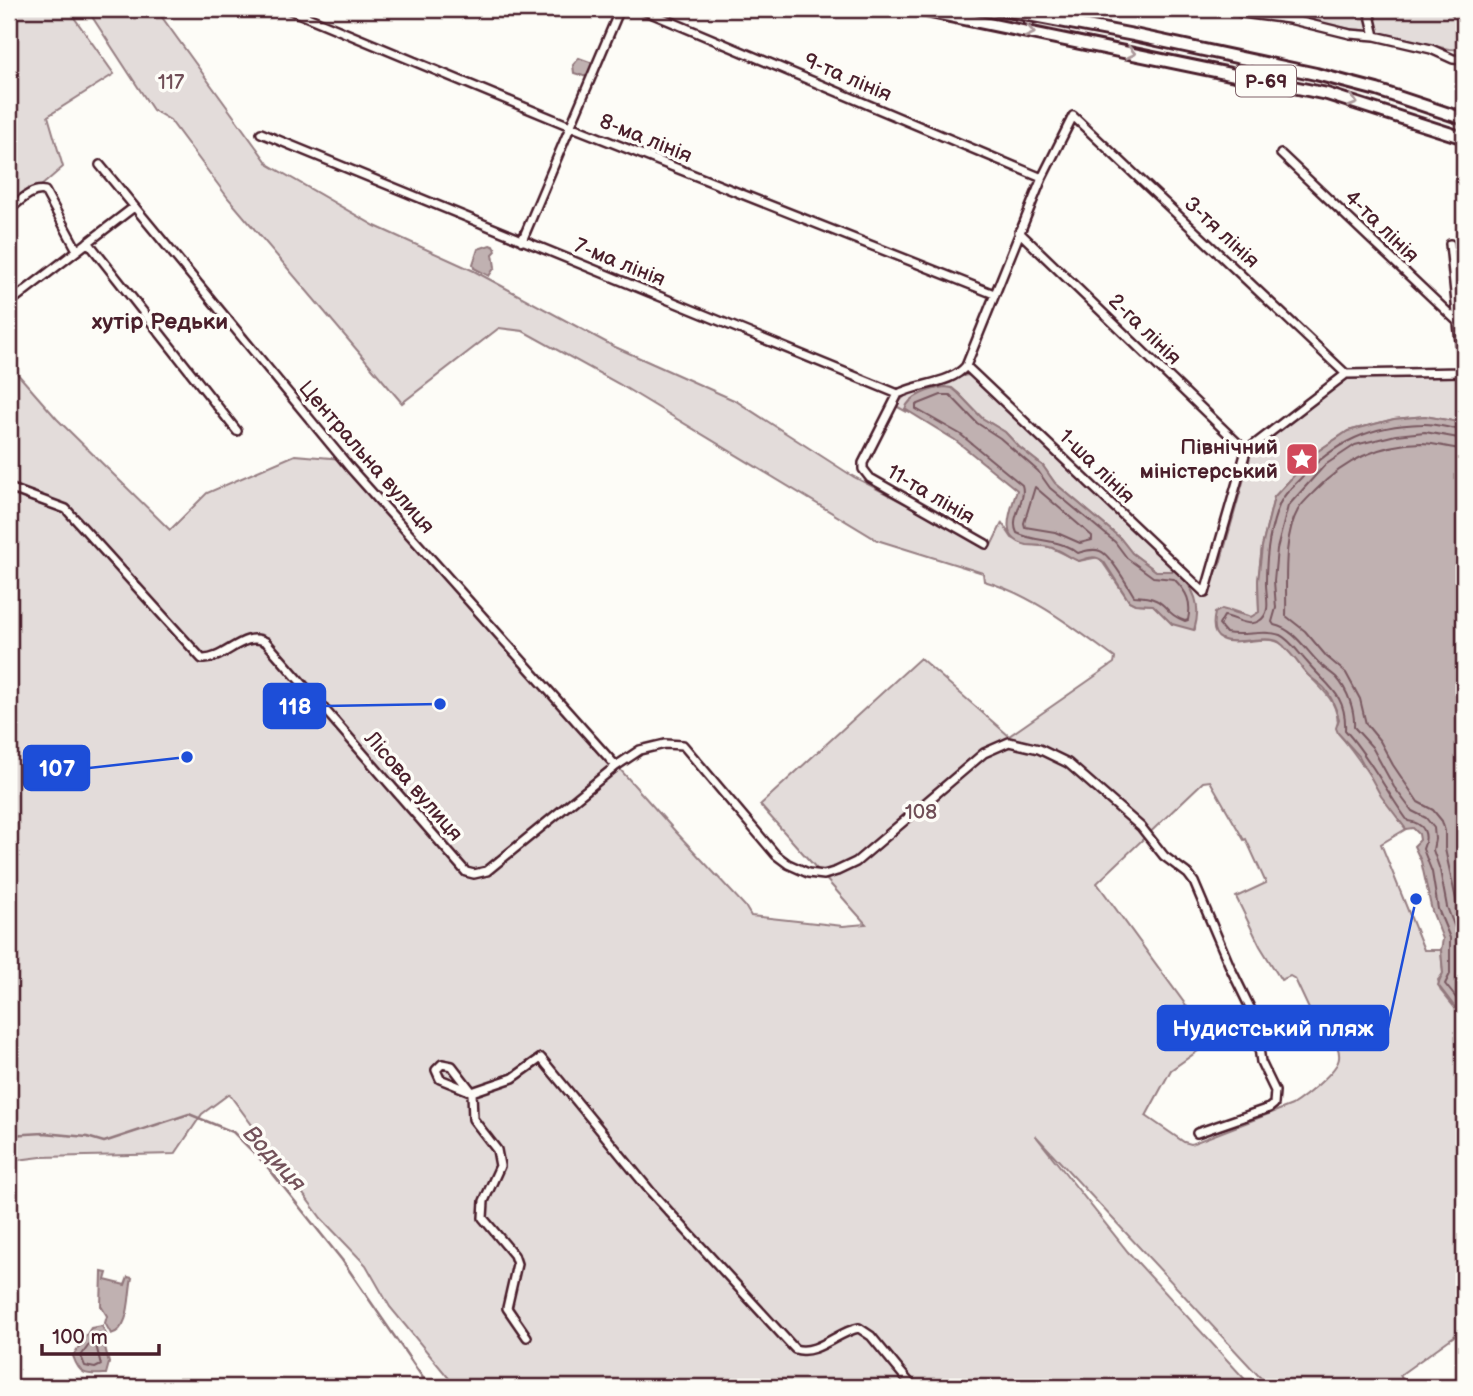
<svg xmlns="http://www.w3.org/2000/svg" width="1473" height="1396" font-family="'Balsamiq Sans',sans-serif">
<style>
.green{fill:#e3dcda;stroke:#967e82;stroke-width:2;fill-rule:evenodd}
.water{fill:#c0b1b1;stroke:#91777b;stroke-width:2}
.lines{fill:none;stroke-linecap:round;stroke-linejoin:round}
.shore{stroke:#795961;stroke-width:2}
.stream{stroke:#91777b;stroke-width:2.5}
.minor-casing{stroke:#4a1f2b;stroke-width:12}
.primary-casing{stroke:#4a1f2b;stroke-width:16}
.minor{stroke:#fdfcf7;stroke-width:7}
.primary{stroke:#fdfcf7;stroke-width:10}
.oneway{stroke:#ac999b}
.labels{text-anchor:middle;stroke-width:7;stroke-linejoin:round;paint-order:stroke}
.shield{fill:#fdfcf7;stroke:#806168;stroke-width:2}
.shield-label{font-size:19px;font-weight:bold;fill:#4a1f2b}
.street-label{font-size:21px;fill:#4a1f2b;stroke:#fdfcf7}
.park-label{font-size:21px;fill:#704e57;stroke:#fdfcf7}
.poi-label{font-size:21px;font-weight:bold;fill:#4a1f2b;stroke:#fdfcf7;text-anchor:end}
.neighbourhood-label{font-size:23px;font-weight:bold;fill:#4a1f2b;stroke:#fdfcf7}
.water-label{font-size:23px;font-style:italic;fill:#73525a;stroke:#fdfcf7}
.leader{fill:none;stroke:#1d4ed8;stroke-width:2.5}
.callout-dot{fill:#1d4ed8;stroke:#fdfcf7;stroke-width:2.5}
.callout{fill:#1d4ed8;stroke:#1d4ed8;stroke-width:2.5}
.callout-label{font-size:23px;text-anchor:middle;font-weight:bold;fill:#fff}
</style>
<rect width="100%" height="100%" fill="#fdfcf7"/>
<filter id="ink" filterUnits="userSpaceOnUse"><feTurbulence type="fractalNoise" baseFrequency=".0143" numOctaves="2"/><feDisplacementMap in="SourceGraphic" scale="14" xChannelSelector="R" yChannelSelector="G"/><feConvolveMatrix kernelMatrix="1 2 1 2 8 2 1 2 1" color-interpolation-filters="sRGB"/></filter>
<g filter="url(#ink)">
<path class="green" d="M9,9H68L114,74L48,116L63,167L9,214Z
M87,9H156L269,165L375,226L474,271L613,346L736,401L854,477L990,548L1002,523L1012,538L1025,544L1050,547L1079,561L1099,557L1129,601L1135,604L1153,605L1167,617L1195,629C1197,606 1197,593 1181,576L1206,594L1220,564L1252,450L1348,378L1464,373V423L1425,416L1394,419L1348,431L1315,453L1274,497L1262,547L1258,581L1259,612L1251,617L1231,610L1241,642C1253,641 1270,637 1280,643C1289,648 1296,660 1302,668C1322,691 1340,698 1338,733C1364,762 1382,797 1406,829L1381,844L1424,950H1441L1443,974L1438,980L1441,991L1464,1019V1329L1400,1375L1406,1387H1269L1035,1135L1128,1252L1252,1387H456L390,1307L366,1265L321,1218L229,1094L202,1114L175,1154L41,1157L9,1161V364L57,419L170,530L207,493L295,455L343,459L676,832L745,906L751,916L843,926L866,924L760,805L920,658L1009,736L1114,663L1115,658C1074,628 1033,595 984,581L983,573L877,540L619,384L523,331L499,328L402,403L228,198L170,120L153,110ZM1210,781L1244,840L1246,839L1266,883L1236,897L1260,946L1281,980L1290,976L1295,979L1323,1039L1330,1038C1336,1044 1340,1049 1339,1058C1338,1071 1303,1098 1292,1105L1191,1144L1184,1142L1146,1116L1171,1070L1212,1041L1097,883L1203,782Z
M1252,9H1464V50L1449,49Z
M967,375L973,376L1176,571H1156L1132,553L1120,538L1055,483L1043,466L1019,447L1005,432L982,418L958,393L939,388L918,395L905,409L907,412L896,406C910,383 943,381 967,375Z"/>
<path class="water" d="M579,58L593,63L587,77L574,73L573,65Z
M490,245L495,247L496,251L493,254L495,267L489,276L474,268L473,264L478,249Z
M945,387L952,388L958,393L982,418L1005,432L1019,447L1043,466L1055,483L1120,538L1132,553L1156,571H1176C1195,588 1202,606 1194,630L1172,624L1153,605L1135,604L1129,601L1104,562C1096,555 1089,557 1079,561C1069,558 1061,549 1049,547C1042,545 1034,546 1027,545C997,538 1011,510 1017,490L955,440L905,409C910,395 931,389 945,387Z
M1425,416L1464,423V1019L1438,985L1443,973L1441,950L1443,939L1432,911L1421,861L1414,846L1420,840L1419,834L1413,828L1406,829L1381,796L1359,756L1338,733L1336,728L1339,719C1336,709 1332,697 1325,689C1321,684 1313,680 1308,675C1301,667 1295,658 1287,650C1285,647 1282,644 1279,642C1258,631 1204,661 1215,613L1222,609L1251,617L1259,612L1258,581L1262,547L1274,497L1315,453L1348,431L1394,419Z
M102,1272L107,1273L105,1280L125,1285L128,1277L132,1278C128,1294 131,1330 111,1334L105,1323L107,1316L101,1306Z
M102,1326L107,1336L104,1343L109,1363L106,1374C86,1375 80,1376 73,1356L91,1328Z"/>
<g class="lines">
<path class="shore" d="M941,395H950L977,423L1000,438L1038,471L1050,488L1115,542L1127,558L1153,577L1174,579C1187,592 1192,602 1188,620L1185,621C1161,613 1170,597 1134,596C1128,586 1110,554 1100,551C1093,548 1085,551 1078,553C1059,538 1037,543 1017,533C1009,517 1027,501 1022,485L960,434L916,409V405Z
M1464,430C1450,429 1436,423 1422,424C1372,425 1334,442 1300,479C1293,486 1284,494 1280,503C1270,527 1266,556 1266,581C1265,594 1273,613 1259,621C1249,628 1234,617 1224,616L1219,625L1226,633C1244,637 1263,629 1280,635C1291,640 1299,654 1307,662C1327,686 1347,694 1345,730C1370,758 1386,791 1408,821C1425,823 1429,835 1423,849L1432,872L1438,909L1450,938V974L1445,984L1464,1008
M1464,439L1425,432L1396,435L1355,445L1325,465L1288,506L1277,549L1274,581L1276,608L1272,622L1274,625C1295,630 1304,648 1319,663C1324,668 1330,672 1336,677C1348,690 1355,711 1354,727L1372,747L1394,787L1412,811L1426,818L1434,828L1435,839L1433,850L1440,870L1447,907L1458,936L1457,983L1464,992
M1464,449C1450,449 1436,443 1421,443C1379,444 1345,460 1316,490C1310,496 1302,503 1298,510C1282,538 1287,586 1286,616L1305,631L1327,657L1346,673L1360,699L1366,724L1380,741L1393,765L1418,802L1433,810L1442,821L1445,831V849L1457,904L1464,920
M1035,487L1092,536V540L1080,543L1055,532L1025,527L1024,523Z
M95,1341L101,1365L95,1368L85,1366L81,1356L91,1342Z"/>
<path class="stream" d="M9,1135L44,1133L87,1137L104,1142L189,1114L233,1132L265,1164L342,1260L423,1378L436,1387"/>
<defs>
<path id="minor" d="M288,9L570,126L994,294
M641,9L1042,178
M1233,9L1242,13L1289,19L1350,34L1375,36L1431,49L1453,59L1464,60
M1365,9L1370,15L1375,36
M1453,9L1455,11
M261,133L898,394C919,383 951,384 966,366L1042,178L1073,116L1346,374
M1281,154L1460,324
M100,165L351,469L616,766
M9,210C19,202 31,188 45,191L77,250
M1019,232L1246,451
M522,241L620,9
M88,242L237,431
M1450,244L1463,372
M9,303L134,207
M966,366L1205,593L1246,451L1346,374L1464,372
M898,394L863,463V469L870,478L986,544
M9,488L66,509L202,659C224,661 244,629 266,642L466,872L474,874L487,871L616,766L640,750L665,744L683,745L776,855L788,864L808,873L824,875L837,871L856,862L984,753L1009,742L1039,749L1068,763L1141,827L1164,856L1188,874L1194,882L1231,969L1257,1022L1259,1048L1261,1062L1275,1091L1274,1104L1269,1108L1197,1133
M527,1337L507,1308L517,1264L514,1255L483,1218L484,1201L500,1166L497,1150L473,1119L472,1092L440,1079L436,1070L442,1064L452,1066L472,1092L513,1078L541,1058L651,1192L795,1349C817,1356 838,1331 859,1328L871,1336L913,1387"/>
<path id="primary" d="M916,9L1327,94L1464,138
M997,9L1134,35L1316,74L1377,90L1464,119"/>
</defs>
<use href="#minor" class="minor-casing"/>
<use href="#primary" class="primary-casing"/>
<use href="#minor" class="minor"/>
<use href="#primary" class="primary"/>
</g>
<defs><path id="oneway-chevron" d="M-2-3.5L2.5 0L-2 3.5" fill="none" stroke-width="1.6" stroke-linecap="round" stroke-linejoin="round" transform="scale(1.75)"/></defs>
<g class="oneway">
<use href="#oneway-chevron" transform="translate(1030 32) rotate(12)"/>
<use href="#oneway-chevron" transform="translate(1131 53) rotate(12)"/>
<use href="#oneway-chevron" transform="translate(1353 102) rotate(17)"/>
</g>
</g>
<defs>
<symbol id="sight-square" viewBox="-11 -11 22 22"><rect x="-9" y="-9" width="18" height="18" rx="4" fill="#d1495b" stroke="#fdfcf7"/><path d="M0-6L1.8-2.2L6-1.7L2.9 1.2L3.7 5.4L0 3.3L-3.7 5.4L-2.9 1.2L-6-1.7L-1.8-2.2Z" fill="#fff"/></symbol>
</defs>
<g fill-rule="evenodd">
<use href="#sight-square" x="1283" y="440" width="38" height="38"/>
</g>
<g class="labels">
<rect class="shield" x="1236" y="65.5" width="60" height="31" rx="5"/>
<g class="shield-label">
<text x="1266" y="88">Р-69</text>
</g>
<g class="street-label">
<text transform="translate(848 77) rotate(23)" y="7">9-та лінія</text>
<text transform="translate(646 138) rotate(22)" y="7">8-ма лінія</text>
<text transform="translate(1382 226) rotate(44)" y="7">4-та лінія</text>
<text transform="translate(1222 232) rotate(43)" y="7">3-тя лінія</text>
<text transform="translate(620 262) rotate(22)" y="7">7-ма лінія</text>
<text transform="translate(1145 329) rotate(44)" y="7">2-га лінія</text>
<text transform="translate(367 457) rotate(49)" y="7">Центральна вулиця</text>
<text transform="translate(1097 466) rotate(44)" y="7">1-ша лінія</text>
<text transform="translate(931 494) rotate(30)" y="7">11-та лінія</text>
<text transform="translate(414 786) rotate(49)" y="7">Лісова вулиця</text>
</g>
<g class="park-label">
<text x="171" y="89">117</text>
<text x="921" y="819">108</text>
</g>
<g class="poi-label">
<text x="1278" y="454">Північний<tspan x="1278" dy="24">міністерський</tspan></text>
</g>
<g class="neighbourhood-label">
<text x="160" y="329">хутір Редьки</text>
</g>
<g class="water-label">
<text transform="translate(275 1158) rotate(47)" y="8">Водиця</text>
</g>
</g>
<path class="leader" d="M440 704L325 706M187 757L89 768M1416 899L1388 1028"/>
<g class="callout-dot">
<circle cx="440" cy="704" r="7"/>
<circle cx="187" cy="757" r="7"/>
<circle cx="1416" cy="899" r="7"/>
</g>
<g class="callout">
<rect x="264" y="684" width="61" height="44" rx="7"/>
<rect x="24" y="746" width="65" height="44" rx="7"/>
<rect x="1158" y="1006" width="230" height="44" rx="7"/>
</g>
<g class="callout-label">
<text x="295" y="714">118</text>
<text x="57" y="776">107</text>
<text x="1273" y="1036">Нудистський пляж</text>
</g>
<rect width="1473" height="1396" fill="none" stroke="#fdfcf7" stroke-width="35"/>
<rect x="18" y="18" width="1438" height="1361" fill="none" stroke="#4a1f2b" stroke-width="2.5" filter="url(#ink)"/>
<path d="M42 1344v10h117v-10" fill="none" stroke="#4a1f2b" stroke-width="3.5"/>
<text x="52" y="1344" font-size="21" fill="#4a1f2b" stroke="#fdfcf7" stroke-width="5" paint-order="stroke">100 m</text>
</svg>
